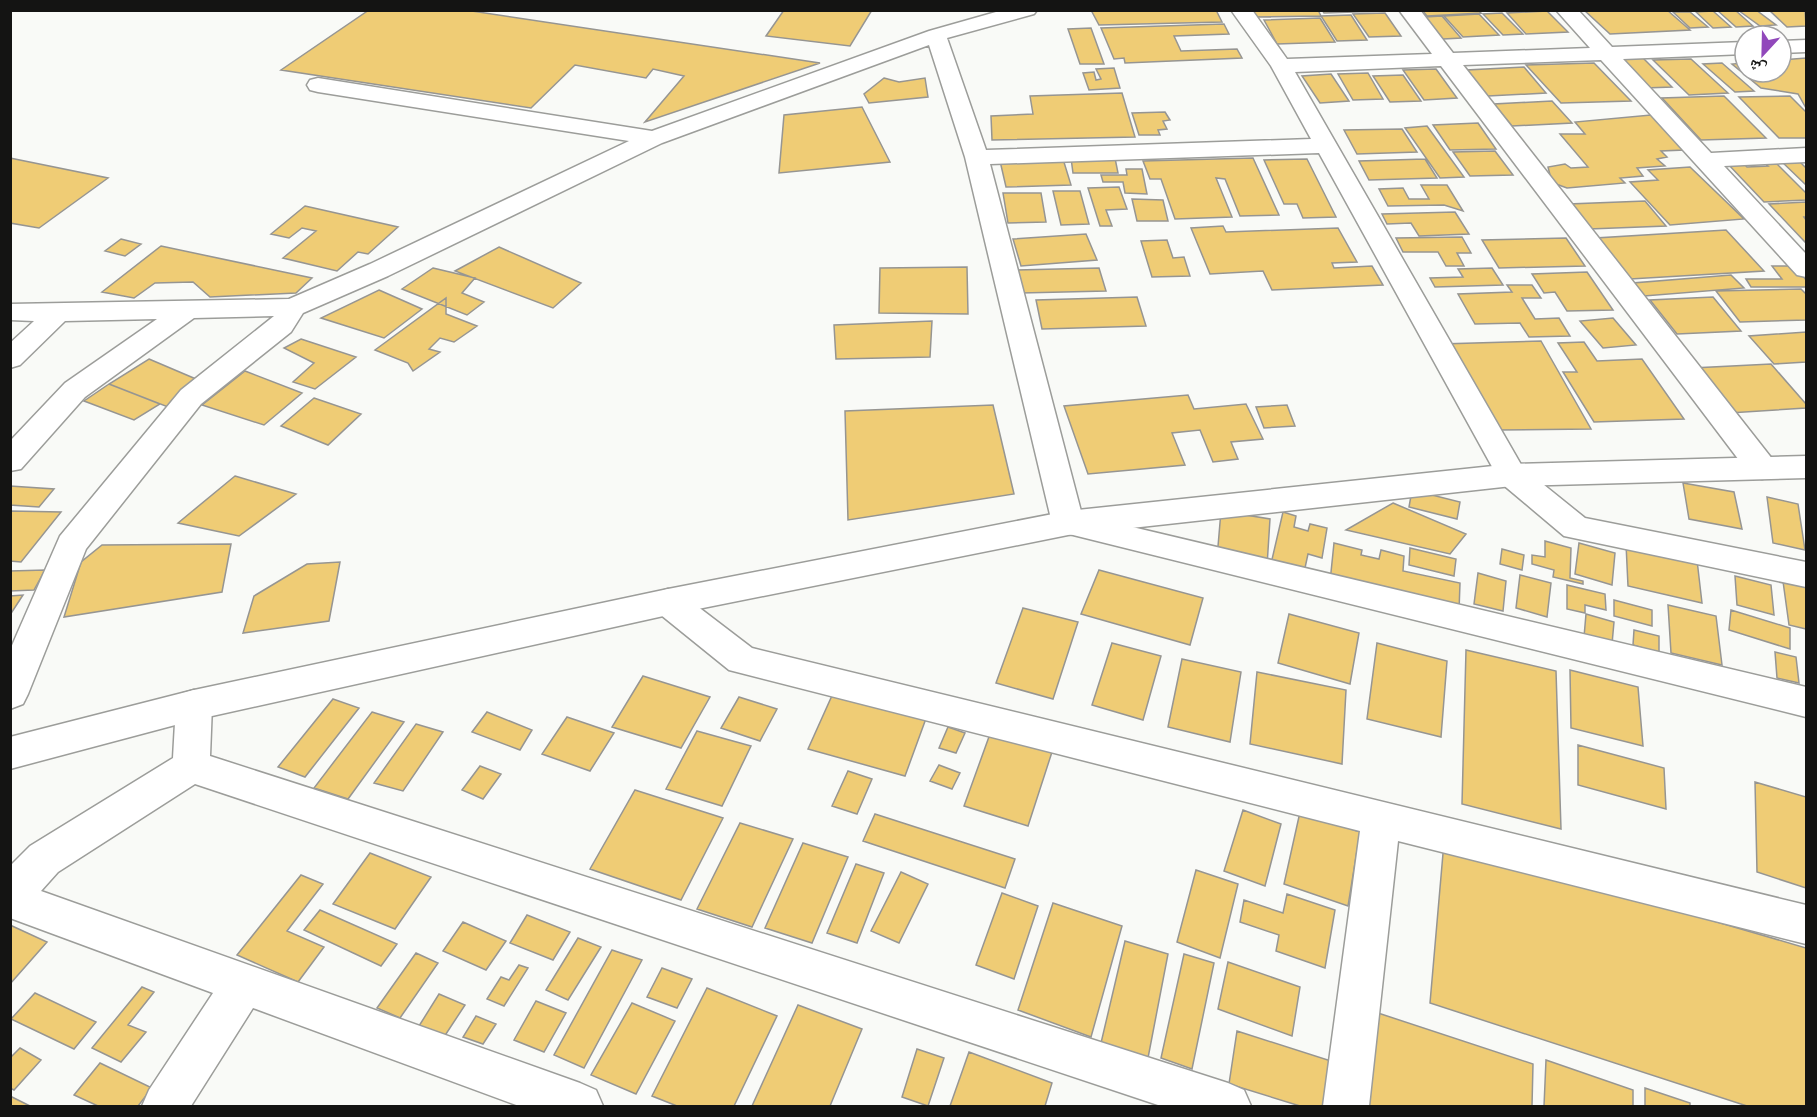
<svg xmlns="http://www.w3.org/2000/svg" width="1817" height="1117" font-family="'Fira Sans','Noto Naskh Arabic',sans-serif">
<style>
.building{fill:#efcc75;stroke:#969592;stroke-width:1.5}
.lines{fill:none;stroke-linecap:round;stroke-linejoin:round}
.street-casing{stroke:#9c9d9a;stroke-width:3}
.secondary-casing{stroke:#9c9d9a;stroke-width:3}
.street{fill:#fff;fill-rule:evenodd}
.secondary{fill:#fff;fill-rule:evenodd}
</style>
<rect width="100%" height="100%" fill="#f9faf7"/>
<path class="building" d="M369,10H465L820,63L645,122L684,76L653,69L646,78L575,65L531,108L281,70Z
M784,10H872L850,46L766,36Z
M1091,10H1216L1222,22L1099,25Z
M1251,10H1318L1321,16L1255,17Z
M1322,10H1384V11L1324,13Z
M1422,10H1478L1481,13L1427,16Z
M1584,10H1667L1690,30L1610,34Z
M1735,10L1753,26L1736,27L1718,11Z
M1738,10H1756L1776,25L1760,26Z
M1769,10H1805L1806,26L1787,27Z
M1547,11L1568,32L1526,34L1507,13Z
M1713,11L1731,27L1713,28L1696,12Z
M1673,12H1690L1708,27L1690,28Z
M1385,13L1401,36L1369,37L1353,14Z
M1502,13L1523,34L1503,35L1483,14Z
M1479,14L1499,35L1463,37L1444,16Z
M1351,15L1367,40L1337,41L1321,16Z
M1442,16L1461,38L1443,39L1425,17Z
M1320,18L1335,42L1277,44L1264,20Z
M1224,24L1229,34L1174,36L1181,51L1237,49L1242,58L1125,63L1124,58L1114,59L1101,28Z
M1091,28L1104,64H1080L1068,29Z
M1641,56L1672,87L1644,88L1614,57Z
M1806,58V108L1798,94L1761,88L1732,64L1745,63V72H1781V60Z
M1691,59L1728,93L1689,95L1653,60Z
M1594,63L1631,101L1561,103L1526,65Z
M1722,63L1754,91L1735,92L1703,64Z
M1524,67L1546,93L1488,96L1467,70Z
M1114,68L1120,88L1089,90L1083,73L1094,72L1096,80L1101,79L1096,69Z
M1436,69L1457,98L1424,100L1403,70Z
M1368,73L1383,99L1353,100L1338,74Z
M1331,74L1349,101L1320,103L1302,76Z
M1403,75L1421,101L1390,102L1373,76Z
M884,78L899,82L925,78L928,97L869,103L864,94Z
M1122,93L1135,137L992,140L991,116L1033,114L1030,96Z
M1724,96L1766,138L1701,140L1662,98Z
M1790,96L1806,112V138H1779L1739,97Z
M1552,101L1572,123L1512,126L1494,104Z
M862,107L890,162L779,173L784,115Z
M1165,112L1170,120L1163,121L1167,129L1158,130L1160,135H1139L1132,113Z
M1651,115L1684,150L1661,151L1667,157L1657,159L1665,166L1637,168L1643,176L1620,178L1625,183L1567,188L1556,184L1551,179L1548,167L1565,164L1571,168L1588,167L1560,134H1585L1575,122Z
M1478,123L1496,149L1450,150L1433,125Z
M1427,126L1464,177L1440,178L1405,128Z
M1402,129L1417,152L1357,154L1344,130Z
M1495,151L1513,175L1470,176L1453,152Z
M10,158L108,178L39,228L10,223Z
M1071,158H1115L1118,173H1073Z
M1253,158L1279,215L1240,216L1225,179L1216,178L1232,217L1175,219L1161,179H1150L1143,161Z
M1063,159L1071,185L1006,187L1000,161Z
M1307,159L1336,217L1303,218L1297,204H1284L1264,160Z
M1425,159L1437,178L1369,180L1359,161Z
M1773,160L1806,193V200L1764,202L1726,162L1741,161L1747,167L1768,166L1762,161Z
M1798,160L1806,168V185L1781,161Z
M1690,167L1744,219L1670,225L1630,182L1658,180L1648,170Z
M1126,169H1142L1147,194L1125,193L1123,182H1103L1101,175H1127Z
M1421,185H1447L1463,211L1444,205L1388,206L1379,189L1403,188L1409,199H1429Z
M1119,187L1127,209L1106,210L1112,226H1100L1088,188Z
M1053,191H1080L1089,224L1061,225Z
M1003,193H1041L1046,222L1008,223Z
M1132,199L1163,200L1168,221H1137Z
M1645,201L1666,226L1589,229L1569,204Z
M1806,202V217H1804L1806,220V243L1769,204Z
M305,206L398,227L368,254L358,252L337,271L283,258L316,231L302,228L289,238L271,234Z
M1455,212L1469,234L1419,236L1411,223L1387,224L1382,214Z
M1223,226L1226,232L1338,228L1357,262L1332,263L1334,268L1372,266L1383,285L1272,290L1263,271L1210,274L1191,228Z
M1726,230L1764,271L1630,279L1596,238Z
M1086,234L1097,260L1021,266L1013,239Z
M1462,237L1471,253H1457L1464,266H1446L1438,252H1403L1396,238Z
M1566,238L1585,266L1499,268L1482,240Z
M121,239L141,244L125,256L105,251Z
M1167,240L1173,258L1184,257L1190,276L1152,277L1141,241Z
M161,246L312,278L296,293L210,297L193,282L155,283L134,298L102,292Z
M499,247L581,283L553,308L455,271Z
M1772,266H1796L1806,280V287H1751L1746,279H1782Z
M967,267L968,314L879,313L880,268Z
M433,268L475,278L462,293L484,302L467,315L402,289Z
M1099,268L1106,291L1021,293L1017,270Z
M1492,268L1503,285L1435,287L1430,278L1463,277L1458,269Z
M1587,272L1613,310L1567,311L1555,292L1544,293L1532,274Z
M1731,275L1744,288L1644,296L1633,283Z
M1507,285H1532L1541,298H1522L1535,319L1559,318L1570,336L1529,337L1520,323L1475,324L1458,294L1512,292Z
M1801,289L1806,294V320L1740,322L1716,291Z
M379,290L422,309L384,338L321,318Z
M1137,297L1146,326L1042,329L1036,300Z
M1713,297L1741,331L1677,334L1650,300Z
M446,298V314L477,326L454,342L440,338L429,349L440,352L413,371L408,363L375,350Z
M1613,318L1636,345L1603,348L1580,321Z
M932,321L930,357L836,359L834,325Z
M1806,332V362L1774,364L1749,336Z
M301,339L356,357L315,389L293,382L314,363L284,348Z
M1541,341L1591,429L1500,430L1441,344Z
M1584,342L1597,361L1642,359L1684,419L1594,422L1563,372H1577L1558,343Z
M149,359L203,382L168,407L109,384Z
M1771,364L1806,404V408L1729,413L1693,368Z
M245,371L302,393L264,425L202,405Z
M109,384L160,404L134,420L84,401Z
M1188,395L1194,409L1246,404L1263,439L1231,442L1238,459L1213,462L1200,430L1172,433L1185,465L1088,474L1064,406Z
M314,398L361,414L328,445L281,426Z
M993,405L1014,494L848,520L845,411Z
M1287,405L1295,426L1264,428L1256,407Z
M235,476L296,494L239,536L178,523Z
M1683,483L1734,492L1742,529L1689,519Z
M10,486L54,489L39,507L10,505Z
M1412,490L1460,502L1457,519L1409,507Z
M1767,497L1798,504L1805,550L1773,543Z
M1393,503L1466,534L1450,554L1346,530Z
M10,511L61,512L21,562L10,561Z
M1221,511L1270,519L1267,566L1217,558Z
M1283,512L1296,516L1294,527L1308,531L1310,524L1327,528L1322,558L1308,554L1303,577L1270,568Z
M1545,541L1571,548L1570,578L1583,581V584L1553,577L1554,570L1532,564V555L1545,557Z
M1334,543L1362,550L1361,555L1379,559L1381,550L1404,556L1403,571L1460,583L1459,611L1330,582Z
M1579,543L1615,553L1612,585L1575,574Z
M231,544L222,592L64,617L81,562L102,545Z
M1626,544L1697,560L1702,603L1628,586Z
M1410,548L1456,559L1454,576L1409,565Z
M1502,549L1524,555L1522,570L1500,564Z
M340,562L329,621L243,633L254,596L307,564Z
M45,570L34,590L10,591V571Z
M1099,570L1203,598L1190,645L1081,614Z
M1478,573L1506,581L1503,611L1474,604Z
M1782,574L1806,580V629L1789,625Z
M1520,575L1551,583L1547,617L1516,608Z
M1735,576L1771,585L1774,615L1737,605Z
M1567,585L1605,594L1606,610L1585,605V613L1567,609Z
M23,595L10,615V596Z
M1614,600L1652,610V626L1614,616Z
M1668,605L1716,616L1722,665L1671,653Z
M1023,608L1078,622L1053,699L996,683Z
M1731,610L1790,628V649L1729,630Z
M1289,614L1359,633L1350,684L1278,663Z
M1586,614L1614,622L1612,644L1584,637Z
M1634,630L1659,636V653L1633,645Z
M1112,643L1161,656L1143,720L1092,705Z
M1377,643L1447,661L1441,737L1367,719Z
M1466,650L1556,671L1561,829L1462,804Z
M1775,652L1796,657L1799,683L1777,678Z
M1182,659L1241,672L1230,742L1168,727Z
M1570,670L1638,687L1643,746L1571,728Z
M1257,672L1346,690L1342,764L1250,744Z
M643,676L710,697L681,748L612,727Z
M835,689L928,713L905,776L808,749Z
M739,697L777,709L760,741L721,728Z
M333,699L359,708L305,777L278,767Z
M372,712L404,722L348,799L314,788Z
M487,712L532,730L520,750L472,732Z
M567,717L614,733L590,771L542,754Z
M416,724L443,732L403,791L374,783Z
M948,727L965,733L956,753L939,748Z
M697,731L751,746L722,806L666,789Z
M990,734L1052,752L1028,826L964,806Z
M1578,745L1664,768L1666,809L1578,785Z
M939,765L960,773L952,789L930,781Z
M480,766L501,774L483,799L462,790Z
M848,771L872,779L857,814L832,806Z
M1755,782L1806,797V888L1757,872Z
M635,790L723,818L681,900L590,869Z
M1243,810L1281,824L1265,886L1224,871Z
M1300,812L1360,832L1348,906L1284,884Z
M875,814L1015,859L1005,888L863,841Z
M740,823L793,839L752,927L697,909Z
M1444,842L1806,948V1106H1747L1430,1003Z
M803,843L848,857L812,943L765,928Z
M370,853L431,877L395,929L333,904Z
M856,864L884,873L857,943L827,933Z
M1196,870L1238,884L1220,958L1177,942Z
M901,872L928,884L899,943L871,931Z
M301,875L323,884L287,931L324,947L298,982L237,955Z
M1002,893L1038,906L1014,979L976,965Z
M1287,894L1335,910L1325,968L1276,951L1279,935L1240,922L1244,900L1283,913Z
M1053,903L1122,926L1091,1037L1018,1010Z
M320,910L397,944L381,966L304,930Z
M527,915L570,932L553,960L510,943Z
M463,922L506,941L486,970L443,951Z
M10,925L47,942L10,984Z
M578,938L601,947L568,1000L546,990Z
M1125,941L1168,954L1148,1058L1101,1043Z
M612,950L642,960L584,1068L554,1055Z
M416,953L438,963L400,1018L377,1008Z
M1184,954L1214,963L1192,1069L1161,1058Z
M1228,962L1300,987L1292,1036L1218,1009Z
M519,965L528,968L504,1006L487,999L501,977L509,980Z
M662,968L692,979L677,1008L647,997Z
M142,987L154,992L128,1025L146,1032L121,1062L92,1048Z
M707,988L777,1016L734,1106H677L652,1096Z
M35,993L96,1022L74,1049L11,1019Z
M439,994L465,1005L444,1037L419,1026Z
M536,1001L566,1013L544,1052L514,1040Z
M632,1003L675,1021L636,1094L591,1075Z
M798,1005L862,1029L830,1106H752Z
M1375,1012L1533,1064L1532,1106H1364Z
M476,1016L496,1024L483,1044L463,1037Z
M1237,1031L1331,1061L1326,1106H1300L1229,1084Z
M20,1048L41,1060L14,1090L10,1088V1058Z
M917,1049L944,1058L928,1106L902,1097Z
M969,1052L1052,1083L1045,1106H950Z
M1546,1060L1633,1090V1106H1544Z
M100,1063L152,1088L138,1106H98L74,1095Z
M1645,1088L1690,1103V1106H1645Z
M10,1096L30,1106H10Z"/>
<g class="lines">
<defs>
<path id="street" d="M1003,10H1037L1034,14L947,38L986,150L1311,139L1271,66L1231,10H1252L1287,59L1432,54L1399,10H1420L1453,53L1590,48L1556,10H1578L1612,47L1745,42V54L1623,59L1711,153L1806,148V162L1724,166L1806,254V277L1797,275L1601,60L1463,65L1773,460L1777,468L1773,476L1762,479L1751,476L1441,66L1295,72L1523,468L1585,518L1806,562V587L1564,536L1501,483L1319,153L990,164L1082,515L1806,687V717L1057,531L1052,523L965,157L929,45L662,143L388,276L303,313L291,332L201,404L86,549L28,694L23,704L10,709V650L60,536L181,390L274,316L194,318L85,397L21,469L10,471V441L65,383L157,319L65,321L20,365L10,368V343L34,321L10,320V304L289,299L370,264L629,141L318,92L310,90L307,85L310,80L318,78L652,131L929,31Z
M1806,40V52L1781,53V41Z
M668,589L680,593L752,648L1806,905V944L1398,841L1369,1106H1323L1360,831L729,670L656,611L651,602L656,593Z
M194,690L207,694L212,705L210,756L1228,1083L1244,1090L1251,1106H1161L195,784L58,872L41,891L580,1083L596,1090L603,1106H519L253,1008L191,1106H142L149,1090L213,993L10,918V866L30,846L173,758L176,705L181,694Z"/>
<path id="secondary" d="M1806,456V478L1512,486L1068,535L668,615L194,720L10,769V737L194,690L668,589L1068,511L1512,464Z"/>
</defs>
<use href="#street" class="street-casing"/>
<use href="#secondary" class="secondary-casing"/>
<use href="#street" class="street"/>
<use href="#secondary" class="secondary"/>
</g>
<rect width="1817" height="1117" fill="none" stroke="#141413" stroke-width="24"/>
<g transform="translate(1763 54) rotate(202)"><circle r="28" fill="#ffffff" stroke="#a1a1a1" stroke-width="1.5"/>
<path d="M0-4.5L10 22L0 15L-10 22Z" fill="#9148bb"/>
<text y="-9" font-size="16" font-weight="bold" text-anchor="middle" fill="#141413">ش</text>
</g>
</svg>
